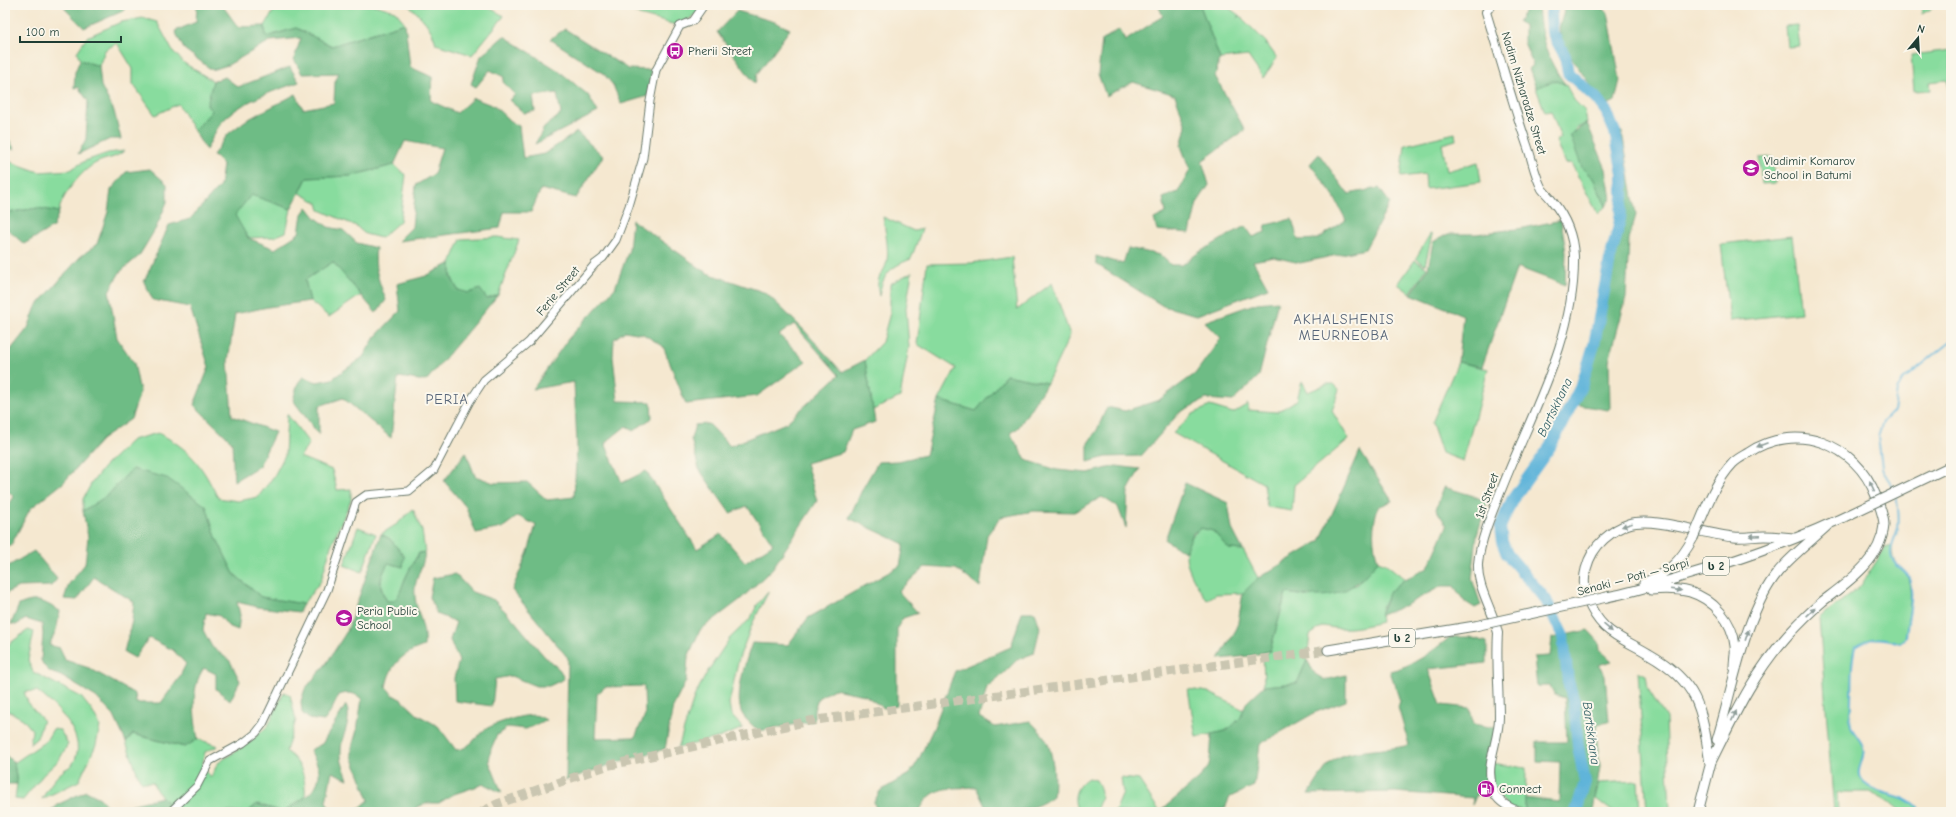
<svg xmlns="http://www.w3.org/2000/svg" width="1956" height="817" font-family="'Comic Neue','Noto Sans Georgian',sans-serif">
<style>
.green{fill:#88dc9e;stroke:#548c69}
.forest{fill:#6ebc85;stroke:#467c5c;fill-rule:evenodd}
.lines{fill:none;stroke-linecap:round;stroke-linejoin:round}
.stream{stroke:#5db3d9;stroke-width:2}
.river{stroke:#5db3d9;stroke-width:12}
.trunk-tunnel{stroke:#cac6b1;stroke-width:9;stroke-dasharray:9 4.5;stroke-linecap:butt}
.tertiary-casing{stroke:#6a796b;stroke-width:9}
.secondary-casing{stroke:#6a796b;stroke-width:10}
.trunk-casing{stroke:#6a796b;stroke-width:11}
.tertiary{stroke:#fff;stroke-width:7}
.secondary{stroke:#fff;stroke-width:8}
.trunk{stroke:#fff;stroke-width:9}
.trunk-bridge-casing{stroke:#6a796b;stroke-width:11;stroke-linecap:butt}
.trunk-bridge{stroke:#fff;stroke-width:9}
.oneway{fill:#8f9e9a}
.labels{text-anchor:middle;stroke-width:4;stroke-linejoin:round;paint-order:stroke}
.shield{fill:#fbf7ec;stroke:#61756b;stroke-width:1}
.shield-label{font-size:11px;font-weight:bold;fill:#1f3d34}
.poi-label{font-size:12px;fill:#1f3d34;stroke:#fbf7ec;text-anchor:start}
.street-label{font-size:12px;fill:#1f3d34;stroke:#fbf7ec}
.water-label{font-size:13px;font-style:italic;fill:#326066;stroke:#fbf7ec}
.quarter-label{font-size:14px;letter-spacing:1px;fill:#576578;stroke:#fbf7ec}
</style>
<rect width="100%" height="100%" fill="#fbf7ec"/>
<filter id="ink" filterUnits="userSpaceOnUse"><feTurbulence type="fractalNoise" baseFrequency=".025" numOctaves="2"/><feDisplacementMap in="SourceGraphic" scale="8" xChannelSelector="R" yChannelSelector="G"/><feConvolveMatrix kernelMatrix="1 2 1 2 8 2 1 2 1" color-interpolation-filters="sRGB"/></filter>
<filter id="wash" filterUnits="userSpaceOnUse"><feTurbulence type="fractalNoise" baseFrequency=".012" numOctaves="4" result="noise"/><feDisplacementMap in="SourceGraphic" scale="16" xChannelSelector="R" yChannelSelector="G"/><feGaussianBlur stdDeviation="0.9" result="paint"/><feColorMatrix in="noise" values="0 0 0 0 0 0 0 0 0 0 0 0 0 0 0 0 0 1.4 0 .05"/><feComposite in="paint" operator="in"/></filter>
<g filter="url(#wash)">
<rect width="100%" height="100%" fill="#f5e8d0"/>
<path class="green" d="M277,5H375L395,11L405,23L332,46L296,28L266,37L265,26Z
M408,5H484L504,16L472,55L436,44C432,27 421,16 408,5Z
M623,5H704L701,10L680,26L639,15Z
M1200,5H1225L1240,16L1237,18L1240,16L1267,43L1265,46L1267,44L1277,58L1263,78L1248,56L1220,59Z
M1921,5H1938L1922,14Z
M143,18L157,22L172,50L184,63L213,81L207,105L213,110L194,131L178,104L155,115L133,84V69L117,43L105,50L99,66L80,60L77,52L87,37L121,22Z
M1797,25L1800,46L1787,47L1785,26Z
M1951,50V95L1947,80L1930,82L1931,90L1914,91L1911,55Z
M1556,80L1566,85L1574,100L1585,111L1587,123L1577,128L1570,135L1588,174L1593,178L1606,206L1598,214L1571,163L1565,164L1556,141L1561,138L1551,111L1545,112L1536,88Z
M1455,133L1456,140L1442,144L1447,171L1478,162L1481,182L1426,189L1425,174L1401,177L1405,145Z
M124,151C113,160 107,157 96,163C82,170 60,197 59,212L38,208L5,213V160L39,172L70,170L85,161L108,153Z
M1772,157L1775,183L1762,184L1759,158Z
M394,165L406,175L400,221L381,238L365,234L356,226L320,210L318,203L300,193L307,178L350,176Z
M251,194L291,209L286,232L274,237L248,238L234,215Z
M883,217L914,231L922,229L911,259C890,267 883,274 879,296C875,272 883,278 887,261C889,247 885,231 883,217Z
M1430,234L1432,235L1425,265L1416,258Z
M1792,236L1801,313L1730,321L1721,244Z
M497,237L519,240L498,295L487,299L458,290C445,268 452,261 461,239Z
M1012,257L1017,310L1052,283L1070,335L1047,383L1006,375L976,411L939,400L956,368L917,344L927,264L971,263Z
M1415,260L1427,268L1410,293L1398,284Z
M333,261L361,295L329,317L310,301L305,280Z
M912,272L906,308L909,347L900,397L873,410L865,360L882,342L890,313V284Z
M1458,362L1488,369L1463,461L1442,453L1432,423Z
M1302,381L1308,392L1327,384H1334L1339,389L1332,411L1349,439L1294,485L1292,511L1267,507L1264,484L1173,433L1193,414L1210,406L1233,413L1248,404V410L1277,412L1297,400Z
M287,414L309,443L300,457L332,470L337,490L351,489V500L331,546L321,581L303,604L261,597L234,574L216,537L206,506L132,469L108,495L83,511V499L91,484L104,467L132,440L158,433C191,449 202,466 218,498L238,501L258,497L274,476L285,455Z
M413,509L422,531L425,552L419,553C414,561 409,570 405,579C401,588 401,595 393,602L387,601C378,584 380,579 388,562L403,567L404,556L390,539L381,534L397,524Z
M358,527L376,534L362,572L344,565Z
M1201,528L1213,531L1229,549L1243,550L1258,578L1243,593L1216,594L1207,600C1191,577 1172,549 1201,528Z
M1892,546C1891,569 1904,564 1908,578C1914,597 1907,618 1906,637L1900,643C1881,637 1871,636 1855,647C1850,665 1852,683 1851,702C1851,709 1849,719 1851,726C1853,734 1861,739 1863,747C1867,760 1851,772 1864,783C1881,798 1907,791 1921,812H1902L1891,803L1869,792H1837L1838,812H1834L1819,618L1860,587L1885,548Z
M1378,561L1386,564L1405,579C1393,588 1377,605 1381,622C1361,627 1344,631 1323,626L1310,635L1307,660L1297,683L1264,686L1263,653L1270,651L1286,593L1309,597L1356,585Z
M769,591L753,622L739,658L729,703L731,715L743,728L721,737L678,748L695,695L708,671L730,638L751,618L757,605Z
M28,630L34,632L28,660L33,672L81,697L92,711L100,726L96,745L79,781L42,799C47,790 53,779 62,772C64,769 69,768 72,765C91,738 56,706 37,691L24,692L29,705L43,720L37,738L30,744L32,730L23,719L5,709V645L9,644Z
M1638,671L1646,675L1648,689L1666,718L1670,812H1647Z
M1188,689L1208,692L1244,710C1236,733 1216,733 1196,737Z
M284,692L290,695L296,720L286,751C302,763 306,778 305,797L283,812L257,804L248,812H176L156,790L153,782H142L139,778L126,742L132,734L184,747L198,739L218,746L205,752L202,766L211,777L218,763L248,743L268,726Z
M53,729L60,730L68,744L59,760L43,775L23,800L15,799L17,784L14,763L46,741Z
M1491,763L1526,768L1525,810L1510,808L1493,791Z
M1088,778L1096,780C1104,792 1101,800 1095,812H1079C1071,800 1075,786 1088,778Z
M1121,778L1139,780L1160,812H1115L1123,793Z
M1638,781L1640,812H1613L1595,798L1599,783Z"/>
<path class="forest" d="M64,5H127L123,11L84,28L66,10Z
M197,5H222L238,27L265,26L266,37L296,28L332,46L405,23L410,67L432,77L431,101L457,113L473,98L494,106L510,121L519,126L523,158L544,154L577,132L603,156L576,198L541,189L531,212H504L500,228L398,241L412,227L416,185L434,174L442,148L405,141L394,165L350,176L307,178L291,209L251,195L235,215L248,238L275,249L299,233L302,214L307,207L315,217L328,227L343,230L357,243L376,248C373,267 379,282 386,300L376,313L333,262L305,280L310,301L268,307L235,314L228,361L232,416L275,432L259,466L234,481L232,442L194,405L209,367L190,307L153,300L144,282L169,225L190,219L220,186L223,165L213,155L228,134L245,121L296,94L303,109L334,103L335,82L339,73L302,74L294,59L301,38L270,41L228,65L212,70L184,49L175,31L196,22Z
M1158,5H1200L1220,59L1215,76L1245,130L1202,161L1209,185L1197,203L1190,233L1157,230L1154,219L1166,213L1163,198L1178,192L1190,170L1181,146L1186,126L1175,95L1133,82L1106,96L1098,74L1102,40L1120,29L1125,41L1163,16Z
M1523,5H1538C1540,36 1547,61 1566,85L1556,80L1536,88L1529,69L1533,65L1524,42V25L1518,22L1527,8Z
M1566,5H1597L1608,13L1620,80L1615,101L1605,106L1561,43L1559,28Z
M737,11L775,22L790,29L757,74L755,84L717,32Z
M565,29L628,69L652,70L648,96L621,104L613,85L604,74L550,39Z
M504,36L559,71L588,95L598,112L535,144L544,128L561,114L557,93L533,96L535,111L524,113L509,100L515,95L503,82L504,77L490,70L476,87L471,84L481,56Z
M80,60L99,66L101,86L114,111L121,139H110L78,154L86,139L88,101L78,87L74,88L75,72Z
M290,67L299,82C272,92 240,101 221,123C215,131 211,141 206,150L194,131L212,111L207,105L213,81L225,77L238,87Z
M1587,123L1606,169L1611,199L1606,206L1593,178L1582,168L1570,135Z
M1617,130L1622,132L1636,215L1629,239L1626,298L1609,361L1610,408L1608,410L1573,404L1583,388L1597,346L1607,301L1627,198Z
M5,133L15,150L5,147Z
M1319,154L1348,194L1379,188L1390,203L1365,249L1300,263L1274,257L1253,261L1268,288L1197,315L1163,306L1096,264V256L1123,264L1128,248L1160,255L1171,265H1182L1198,253L1245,226L1253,237L1265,232L1266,225L1292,219L1298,240L1318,239L1346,220L1332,193L1310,164Z
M150,169L167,184V202L156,228L139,256L120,272L109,291L117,338L134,363L140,392L131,419L101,440L63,483L30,509L11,545L5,546V510L14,497L5,488V357L28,328L36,307L80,257L97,244L108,212L111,190L126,172Z
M38,208L59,212L53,227L24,244L5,227V213Z
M632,220L707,273L766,293L802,328L842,372L865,360L875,422L852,430L843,452L806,463L817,501L772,569L741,599L700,630L688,657L686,681L673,707L665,749L615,763L566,780L568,658L512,590L528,552L536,525L518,516L502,528L476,533L466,507L444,481L466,452L475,476L494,483L527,482L547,500L574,497L577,445L574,382L533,389L568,339L615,288L629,250ZM794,324L839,375L786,423L730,446L709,424L695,425L691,439L699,469L730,513L747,506L773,544L745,562L721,534L697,549L646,471L622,483L605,443L626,426L633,431L652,418L651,402L618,401L613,357L614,339L625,331L643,334L663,346L686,404L757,396L806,361L779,335ZM644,686L645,715L635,737L595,738L597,694L605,687Z
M1561,220L1566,252L1565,285L1517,267L1482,367L1458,362L1463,315L1411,294L1428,269L1433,242L1448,234H1477L1524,228Z
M451,263V277L458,290L469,293L480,289L487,299L498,295L426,381L398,377L391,438L343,398L319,406V435L293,400L298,383L303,377L317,382L332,379L363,357L375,337L400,311L397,284L426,276Z
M1278,301L1259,376L1233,401L1206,399L1180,412L1141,456L1106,457L1088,462V443L1097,430L1107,407L1125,411L1159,400L1195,374L1221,338L1204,322L1257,303Z
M1006,375L1047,383L1018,428L1010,433L1026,460L1057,470L1088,473L1116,466L1140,469L1128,491L1126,528L1118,507L1102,497L1074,512L1034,511L1001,517L987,535L980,587L956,569L925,567L898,591L918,613L903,618L897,628V706L883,708L865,695L834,689L818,698L814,710V721L758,731C753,725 743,718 741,711C735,693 746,660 752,643L788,645L808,618L900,566L904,544L849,518L863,488L878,462L897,461L926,455L939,400L976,411Z
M1360,451L1392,501L1378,507C1372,526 1372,542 1378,561C1348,597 1331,600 1286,593L1270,651L1249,656L1219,659L1237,628L1243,593L1258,578L1320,541Z
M132,469L167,478L206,506L216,537L234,574L261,597L303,604L299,612L258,607L237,602L240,615L238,630L228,626L220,616L206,613L203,630L212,647L230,661L240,681L230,701L216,689V674L204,668C190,687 194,716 198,739L185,747L133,734L126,742L114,716L96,697L61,676L50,672L44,666L41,660L43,634L42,624L26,619L16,625L11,624L19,605C38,597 42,601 60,611L56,631L49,645L60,648L65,660L89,668L135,694L136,703H161L179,678L186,664L173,650L149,638L135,658L124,652L132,621L134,602L94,577L77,600L64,599L69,584L85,564L88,537L83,511L108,495Z
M1185,483L1228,503L1232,529L1243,550L1229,549L1213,531L1201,528L1193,533L1185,552L1165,540Z
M1444,487L1474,496L1487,502L1477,535L1472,579L1481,605L1475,608L1464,601L1454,586H1442L1406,605L1379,616L1390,591L1405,579L1428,568L1447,526L1436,509Z
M381,534L390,539L404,556L403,567L388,563C380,579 377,585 387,601H393C401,595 401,588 405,579C409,570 414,561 419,553L425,552C423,571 413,578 415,597C417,615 426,626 424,646C403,653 390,664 386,687L393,695L402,700L418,715L438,726L456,750C469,749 474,739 483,731C491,724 529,712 538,716C541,717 544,719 546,720L526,729L508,727L497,735L491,749L489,761L502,793L484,784L454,794L439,803H428L417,807L411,812H355L369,800L352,756V747L357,730L362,699C354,692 348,692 339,695L330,713L324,721L309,719L302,713L301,701L305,689L326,664L347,631Z
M34,551L57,579L51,586L18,587L5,594V568Z
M455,574L472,592L494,600L513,619L544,656L560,670L564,679L549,686H536L511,676L495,679L492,706L455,701L454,678L459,661L450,640L456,622L437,614L429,597L433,578Z
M1022,612H1035L1040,628L1034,653L1017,660L1005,672L987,687L979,717L995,727L1030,721C1035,726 1041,732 1045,738C1054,753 1055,779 1053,796C1031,813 1011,811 986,808L976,787C949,789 932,784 919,812H877L874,802L880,791L909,774L917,763L934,727L955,671L1011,647Z
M1588,630L1599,642L1600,650L1612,661L1598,665L1605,675L1609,722L1598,724L1596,733L1600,766L1593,812H1529L1525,810V798L1559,802L1560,762L1537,761V742H1567L1565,698L1555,695L1550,686H1537L1534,657L1550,656L1552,638Z
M1450,637H1470L1487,642V663L1428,669L1441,705L1470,708L1473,724L1495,728L1488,783L1477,794L1472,805L1473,798L1394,792L1309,794C1315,785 1321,774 1328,765C1344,747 1385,752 1409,745L1398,707L1400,701L1390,671C1413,666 1432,652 1450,637Z
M1307,660L1315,674L1325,680L1346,675V701L1316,712L1260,744L1254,786L1230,797L1225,808L1214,812H1160C1170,801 1205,777 1209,765C1211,755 1211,744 1212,734L1228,730L1241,717L1246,703L1264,686L1297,683Z
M346,705C353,721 341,735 341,751C340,761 345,770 348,779L332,772L326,802L332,812H248L257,804L283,812C297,802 321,792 319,771C318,764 313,756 310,750L322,744Z
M5,754L14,763L17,784H5Z
M86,791L100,798L110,810L162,797L170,805L157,812H50L59,804Z"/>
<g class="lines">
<path class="stream" d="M1950,5L1951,7
M1894,491L1882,468L1878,437L1883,422L1894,411L1897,391L1903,380L1951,341
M1896,495C1898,506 1900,517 1898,528C1896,537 1890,545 1891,555C1892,565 1904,568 1908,576C1916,594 1907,619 1906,637L1900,643C1881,637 1871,636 1855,647C1850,665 1852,683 1851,702C1851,709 1849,719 1851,726C1853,734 1861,739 1863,747C1867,760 1851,772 1864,783C1881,798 1907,791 1921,812"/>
<path class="river" d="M1553,5L1551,15L1552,32L1565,56L1568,73L1596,98L1606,111L1615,132L1623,174V197L1619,226L1610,259L1594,345L1582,384L1550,447L1512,500L1500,527L1502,542L1507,554L1546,600L1563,636L1568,681L1574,702L1578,746L1585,782L1576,812"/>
</g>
</g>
<g filter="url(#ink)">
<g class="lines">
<path class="trunk-tunnel" d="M482,812L497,804L606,766L809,721L1328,650"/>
<defs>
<path id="tertiary" d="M170,812L197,786L210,761L243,743L256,733L263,724L327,590L356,502L366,495L409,491L434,470L470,401L484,380L529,342L595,264L603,258L616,240L629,206L643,158L650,101L656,70L680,26L693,21L704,5"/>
<path id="secondary" d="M1491,5L1486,12C1500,57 1512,101 1527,145C1532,159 1535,176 1542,189C1545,193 1550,197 1553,202C1566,218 1573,235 1574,256C1576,338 1531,414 1502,488C1493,510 1480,540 1478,564C1477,588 1493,610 1498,633C1496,661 1499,689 1499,717C1499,742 1484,765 1493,790C1497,802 1509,808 1521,812"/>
<path id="trunk" d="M1699,524C1708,502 1717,480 1733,463C1737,459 1743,456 1748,453C1796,421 1856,443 1876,496C1879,505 1884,516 1884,525C1881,560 1848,582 1823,601C1811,611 1799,623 1788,635C1752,675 1734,716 1710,764
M1644,583C1669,572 1680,562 1693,538
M1651,590C1663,589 1678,589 1690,592C1713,599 1733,621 1735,646C1736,652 1734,660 1734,667
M1607,597C1635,592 1661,583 1687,575C1746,558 1804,537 1859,510
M1328,650L1475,626
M1717,740C1733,688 1744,614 1778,572C1790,557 1812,540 1827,526
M1710,764C1702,710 1700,683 1649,654C1635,645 1618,639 1605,627C1591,613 1580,590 1586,569C1589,557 1594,548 1604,539C1612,532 1619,527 1629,524C1653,516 1707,535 1734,537C1744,538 1754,536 1764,536C1774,536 1784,537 1794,538
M1698,812L1712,758"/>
</defs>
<use href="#tertiary" class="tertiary-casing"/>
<use href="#secondary" class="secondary-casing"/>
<use href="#trunk" class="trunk-casing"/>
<use href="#tertiary" class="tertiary"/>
<use href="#secondary" class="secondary"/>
<use href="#trunk" class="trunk"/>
<defs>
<path id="trunk-bridge" d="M1859,510L1951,466
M1693,538L1699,524
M1475,626L1607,597"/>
</defs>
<use href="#trunk-bridge" class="trunk-bridge-casing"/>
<use href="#trunk-bridge" class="trunk-bridge"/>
</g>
<defs><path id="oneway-solid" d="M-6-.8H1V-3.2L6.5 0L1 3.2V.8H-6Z"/></defs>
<g class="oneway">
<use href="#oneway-solid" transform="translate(1762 445) rotate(159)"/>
<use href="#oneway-solid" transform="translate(1872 486) rotate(-115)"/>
<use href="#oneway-solid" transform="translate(1627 525) rotate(162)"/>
<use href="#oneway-solid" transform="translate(1755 536) rotate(177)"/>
<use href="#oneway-solid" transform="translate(1676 590) rotate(7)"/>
<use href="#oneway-solid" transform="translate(1811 612) rotate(-43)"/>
<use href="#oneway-solid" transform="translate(1608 628) rotate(41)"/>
<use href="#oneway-solid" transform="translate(1747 635) rotate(-72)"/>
<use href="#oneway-solid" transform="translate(1734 716) rotate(-65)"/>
</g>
</g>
<defs>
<symbol id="bus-disc" viewBox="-11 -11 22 22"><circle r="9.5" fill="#b5179e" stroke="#fbf7ec"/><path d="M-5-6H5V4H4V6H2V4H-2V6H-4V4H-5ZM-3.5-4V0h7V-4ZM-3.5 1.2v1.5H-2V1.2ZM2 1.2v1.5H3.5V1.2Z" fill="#fff"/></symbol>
<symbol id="school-disc" viewBox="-11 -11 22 22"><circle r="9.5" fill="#b5179e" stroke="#fbf7ec"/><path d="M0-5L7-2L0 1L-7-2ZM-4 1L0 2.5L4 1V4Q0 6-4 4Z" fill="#fff"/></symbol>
<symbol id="fuel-disc" viewBox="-11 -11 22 22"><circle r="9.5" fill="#b5179e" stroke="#fbf7ec"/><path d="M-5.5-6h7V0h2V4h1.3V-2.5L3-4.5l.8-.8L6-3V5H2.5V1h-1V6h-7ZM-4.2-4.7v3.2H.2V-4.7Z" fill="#fff"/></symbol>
</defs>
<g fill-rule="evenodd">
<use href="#bus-disc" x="665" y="41" width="20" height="20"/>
<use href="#school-disc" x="1741" y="158" width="20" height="20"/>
<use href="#school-disc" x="334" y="608" width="20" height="20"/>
<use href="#fuel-disc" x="1476" y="779" width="20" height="20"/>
</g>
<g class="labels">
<g class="shield">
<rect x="1703" y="557" width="26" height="18" rx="3"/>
<rect x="1389" y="629" width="26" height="18" rx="3"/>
</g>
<g class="shield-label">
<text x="1716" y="570">ს 2</text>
<text x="1402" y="642">ს 2</text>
</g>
<g class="poi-label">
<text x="688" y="55">Pherii Street</text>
<text x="1764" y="165">Vladimir Komarov<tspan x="1764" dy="14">School in Batumi</tspan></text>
<text x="357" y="615">Peria Public<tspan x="357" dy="14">School</tspan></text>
<text x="1499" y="793">Connect</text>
</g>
<g class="street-label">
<text transform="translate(1524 93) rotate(73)" y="4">Nadim Nizharadze Street</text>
<text transform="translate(558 291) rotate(-50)" y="4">Ferie Street</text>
<text transform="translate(1487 496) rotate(-70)" y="4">1st Street</text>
<text transform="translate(1633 577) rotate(-15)" y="4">Senaki — Poti — Sarpi</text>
</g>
<g class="water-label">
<text transform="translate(1554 407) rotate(-64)" y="5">Bartskhana</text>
<text transform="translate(1592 733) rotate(82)" y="5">Bartskhana</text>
</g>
<g class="quarter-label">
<text x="1344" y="324">AKHALSHENIS<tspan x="1344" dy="16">MEURNEOBA</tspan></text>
<text x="447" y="404">PERIA</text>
</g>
</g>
<rect width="1956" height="817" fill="none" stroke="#fbf7ec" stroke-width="20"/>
<g transform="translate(1918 38) rotate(18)" stroke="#fbf7ec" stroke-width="3" paint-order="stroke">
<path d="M0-3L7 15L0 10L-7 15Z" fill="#1f3d34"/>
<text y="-6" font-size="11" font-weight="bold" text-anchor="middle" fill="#1f3d34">N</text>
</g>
<path d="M20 36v6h101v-6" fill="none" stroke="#1f3d34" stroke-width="2"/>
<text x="26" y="36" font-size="12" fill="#1f3d34" stroke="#fbf7ec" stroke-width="3" paint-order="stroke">100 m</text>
</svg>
